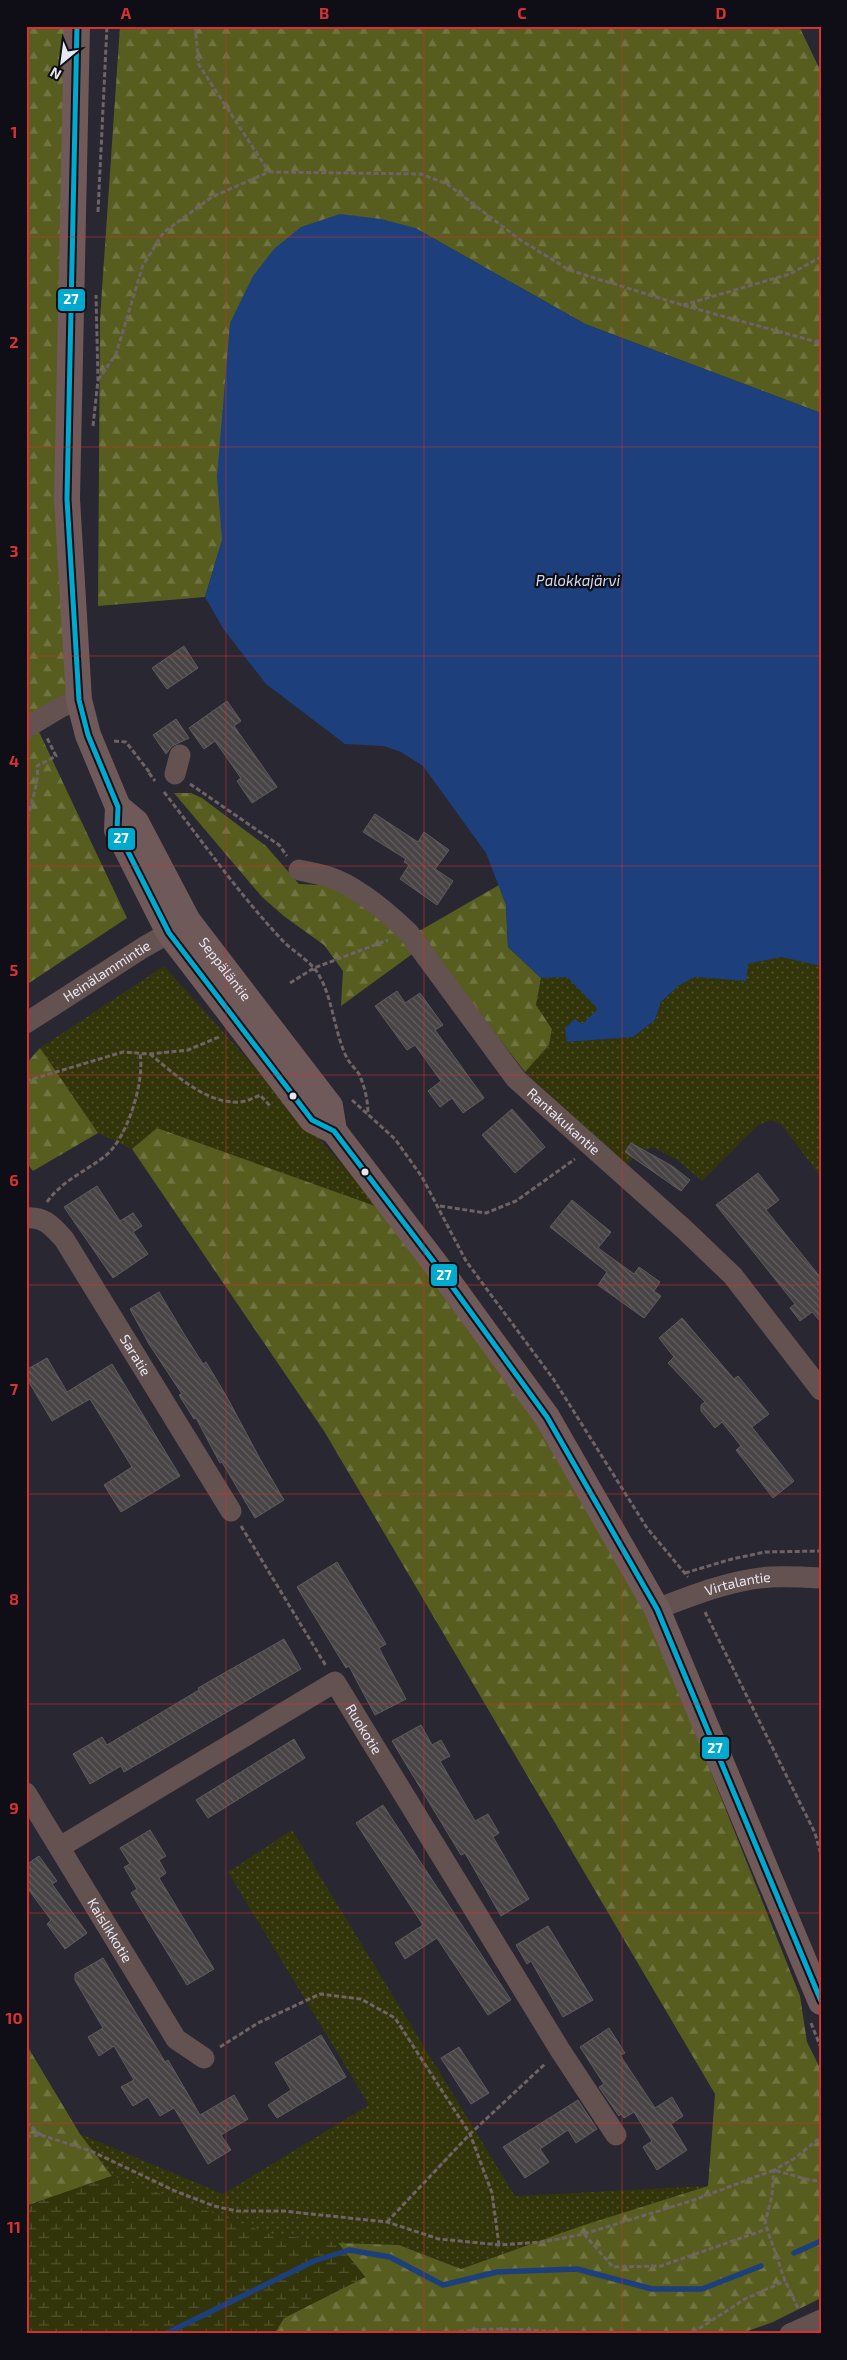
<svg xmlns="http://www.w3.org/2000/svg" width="847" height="2360" font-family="'Exo 2',sans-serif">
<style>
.grass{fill:url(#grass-dots)}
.forest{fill:url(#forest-firs)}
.wetland{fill:url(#wetland-marsh)}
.water{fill:#1d3f7c}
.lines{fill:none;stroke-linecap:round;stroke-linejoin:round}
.stream{stroke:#1d3f7c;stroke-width:5.5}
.building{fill:url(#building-back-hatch);stroke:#605b5c}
.path{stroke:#6e6365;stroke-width:3;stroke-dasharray:5 2.5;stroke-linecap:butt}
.minor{stroke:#645251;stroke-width:21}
.major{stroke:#6f5959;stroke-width:26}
.bus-1-casing{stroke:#0f0e17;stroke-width:9}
.bus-1{stroke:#00a9ce;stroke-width:5}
.grid{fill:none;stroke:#d73232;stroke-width:1;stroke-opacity:0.55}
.bus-dot{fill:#e8e6f3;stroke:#0f0e17;stroke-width:2}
.labels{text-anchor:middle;stroke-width:4.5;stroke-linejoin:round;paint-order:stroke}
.street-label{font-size:14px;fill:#e8e6f3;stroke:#0f0e17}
.water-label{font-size:15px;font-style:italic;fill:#cfdbef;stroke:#0f0e17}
.line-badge{stroke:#0f0e17;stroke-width:2}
.badge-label{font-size:14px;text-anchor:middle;font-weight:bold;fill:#fff}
.neatline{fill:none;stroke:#d73232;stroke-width:2}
.grid-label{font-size:16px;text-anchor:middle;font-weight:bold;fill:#d73232}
</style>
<defs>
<pattern id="grass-dots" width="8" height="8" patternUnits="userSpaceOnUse" patternTransform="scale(1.25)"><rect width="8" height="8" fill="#323509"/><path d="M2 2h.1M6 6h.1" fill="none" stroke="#50522d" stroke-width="1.8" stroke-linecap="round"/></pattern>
<pattern id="forest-firs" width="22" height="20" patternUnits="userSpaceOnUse" patternTransform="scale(1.25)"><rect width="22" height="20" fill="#575d1f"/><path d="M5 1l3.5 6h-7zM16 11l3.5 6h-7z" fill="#6f7440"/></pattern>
<pattern id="wetland-marsh" width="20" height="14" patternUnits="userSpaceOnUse" patternTransform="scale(1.25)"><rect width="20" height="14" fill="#323509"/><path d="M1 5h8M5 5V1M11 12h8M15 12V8" fill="none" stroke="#50522d"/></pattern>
<pattern id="building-back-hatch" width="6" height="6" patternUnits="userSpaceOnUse" patternTransform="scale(1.25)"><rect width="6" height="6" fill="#484446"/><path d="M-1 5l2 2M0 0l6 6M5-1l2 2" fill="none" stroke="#625f61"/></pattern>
</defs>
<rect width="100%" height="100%" fill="#292732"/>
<path class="grass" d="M781,957L821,966V1177L781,1124L771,1120L758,1125L702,1181L679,1161L653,1147L638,1152L627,1165L525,1072L549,1045L552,1028L536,1005L541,978L567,977L599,1009L582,1024L567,1042L633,1037L655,1020L661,1003L678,986L695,977L745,981L748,964Z
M164,966L381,1208L157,1128L132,1149L98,1133L40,1048Z
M292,1830L515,2196L708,2186L581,2226L461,2269L399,2245L338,2243L270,2234L112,2176L80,2134L223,2194L369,2105L228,1872Z"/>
<path class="forest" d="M26,26H65L71,696L32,717L127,918L26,985Z
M120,26H799L821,72V413L585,324L415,228L222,541L205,597L98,606L100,319Z
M174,793H191L202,798L266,846L299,884L337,886L397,930H421L499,885L506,905L508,947L541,978L536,1005L552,1029L549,1045L525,1072L426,944L341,1006L343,971L324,945L285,917L262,897Z
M40,1048L98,1133L33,1171L26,1162V1064Z
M157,1128L381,1208L502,1368L602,1522L658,1639L800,1996L807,2042L821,2070V2298L773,2322L739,2334H274L284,2318L365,2277L338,2243L399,2245L461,2269L581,2226L708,2186L715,2094L324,1431L132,1149Z
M26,2044L80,2134L112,2176L26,2206Z"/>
<path class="wetland" d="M112,2176L270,2234L338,2243L365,2277L284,2318L274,2334H26V2206Z"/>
<path class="water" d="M340,214L381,219L415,228L585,324L821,413V966L781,957L748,964L746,981L695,977L678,986L661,1002L655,1020L633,1037L567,1042L565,1028L575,1019L582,1024L598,1009L567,977L541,978L508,947L506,905L486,853L423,766L401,752L384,746L345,744L266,684L224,630L205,597L222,540L217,477L230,323L253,276L274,249L301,227Z"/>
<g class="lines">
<path class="stream" d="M794,2253L821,2241
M165,2334L314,2261L349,2250L390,2257L443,2285L497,2272L577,2269L652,2289H702L761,2266"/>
</g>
<path class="building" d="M184,646L198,668L167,689L152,668Z
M227,701L241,721L234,726L277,787L252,803L237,781L241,778L215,741L204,749L189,728Z
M176,719L189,738L172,746L166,754L153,735Z
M375,814L418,842L424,832L449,850L435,869L453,881L437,905L400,879L409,865L404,862L406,859L363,832Z
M397,991L405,1003L420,993L443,1025L435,1030L484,1098L463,1113L452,1098L440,1107L428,1091L441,1081L415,1045L407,1050L375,1006Z
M512,1109L545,1147L515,1173L482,1135Z
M631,1143L672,1166L690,1180L681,1191L625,1152Z
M758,1173L779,1200L766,1210L821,1278V1322L812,1312L800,1321L790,1308L795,1304L716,1205Z
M97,1186L120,1221L133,1213L142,1226L133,1232L148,1254L113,1278L64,1207Z
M572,1200L611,1232L598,1248L634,1274L639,1267L660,1282L654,1291L661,1296L644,1318L598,1285L607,1272L550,1227Z
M159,1292L184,1334L203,1364L206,1362L228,1399L260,1459L284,1500L255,1518L222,1462L220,1463L196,1418L194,1419L179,1395L182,1394L149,1344L130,1309Z
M682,1318L734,1379L738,1376L769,1414L752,1427L794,1481L773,1498L736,1450L741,1446L722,1422L715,1428L701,1411V1405L705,1402L668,1363L674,1357L659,1338Z
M47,1358L67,1392L112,1364L180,1476L121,1512L104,1485L132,1467L90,1399L52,1421L26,1377V1370Z
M337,1562L386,1644L379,1648L406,1699L375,1715L349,1666L346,1668L297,1587Z
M284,1639L301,1669L124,1772L121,1766L90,1784L73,1754L102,1737L107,1745L199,1690L198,1688Z
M421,1725L432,1745L441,1740L450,1756L440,1761L475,1821L488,1814L499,1833L493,1837L529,1899L501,1916L465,1853L461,1855L392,1741Z
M294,1739L305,1758L208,1818L196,1800Z
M383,1805L511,2000L488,2015L437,1938L405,1959L395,1943L423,1925L356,1823Z
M150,1830L166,1856L159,1860L166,1873L159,1878L214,1969L187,1985L131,1893L137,1889L124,1867L130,1864L120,1848Z
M39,1856L57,1881L52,1884L87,1933L65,1949L47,1924L51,1920L26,1886V1865Z
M548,1926L593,2000L563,2017L531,1961L527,1964L516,1945Z
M103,1958L165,2062L168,2060L200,2115L234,2095L248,2119L221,2135L231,2150L208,2164L174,2108L160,2116L148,2097L133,2106L121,2087L134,2080L114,2046L99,2056L88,2037L103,2028L75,1980V1974Z
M609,2028L625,2053L620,2055L655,2108L672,2097L683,2116L671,2124L687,2150L657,2170L643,2147L652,2141L634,2112L624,2118L621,2114L619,2116L599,2087L604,2084L580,2047Z
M321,2035L346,2077L277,2118L268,2105L291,2090L275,2063Z
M459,2047L489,2093L471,2104L441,2058Z
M578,2100L597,2129L576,2143L568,2130L540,2149L549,2162L525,2178L503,2147Z"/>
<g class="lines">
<path class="path" d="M195,26L199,65L269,172
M98,212L107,26
M683,305L790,274L821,257
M98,380L116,354L143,265L164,232L212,197L269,172L421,174L447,184L519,239L569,270L682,305L821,343
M93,426L98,380L96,295
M114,741L126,742L150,773
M149,773L155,781
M190,784L279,845L287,856
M164,792C202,841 239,894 282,940C293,952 312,961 320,977C333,1001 334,1030 346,1056C349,1063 355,1068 359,1074C365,1087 368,1101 368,1115
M26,826C29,807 40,783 37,766L56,756L47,738
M290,983L314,968L388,940
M150,1054C173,1073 203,1101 234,1102C243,1103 252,1099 260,1095L271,1107
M26,1081L123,1052L149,1054L188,1050L219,1037
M352,1100L395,1139L422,1177L466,1261L554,1380L647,1528L688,1577
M47,1202C62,1181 84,1172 104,1157C127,1140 145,1081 140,1054
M440,1206L486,1213L516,1201L575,1159
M241,1526L326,1666
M685,1573L732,1559L765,1552L821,1551
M705,1612L815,1833L821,1855
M811,2023L821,2048
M220,2047L258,2023L320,1994L361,1999L395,2018L470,2134L492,2193L499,2245
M26,2122L41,2135
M26,2137L41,2135L91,2151L175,2191L214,2206L237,2211H283L387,2222L439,2239L499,2245L542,2242L584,2234L694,2200L774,2170L809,2180L821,2181
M387,2222L470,2134L545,2064
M584,2234L613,2267L661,2266L767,2229
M798,2308L785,2281L765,2223L772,2196L774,2170L795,2158L821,2137
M444,2334C487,2326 530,2329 574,2334
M685,2334L697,2330L745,2299L785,2281"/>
<g class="minor">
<path d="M26,728L61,707L79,700"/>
<path d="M175,774L180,755"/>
<path id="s1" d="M299,870C309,872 319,874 329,877C357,886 387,912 408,932L516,1079L685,1230L733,1276L821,1390"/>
<path id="s2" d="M26,1023L144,947L183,925"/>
<path id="s3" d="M26,1218C44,1216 52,1226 64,1239L231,1511"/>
<path id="s4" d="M657,1609C693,1595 731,1580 770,1577C787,1576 804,1577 821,1578"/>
<path id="s5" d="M26,1793L176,2039L204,2058"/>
<path id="s6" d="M60,1847L335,1682L560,2050L616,2135"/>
<path d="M790,2334L821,2320"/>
</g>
<g class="major">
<path d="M77,26L67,499L79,700L88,735L118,807L117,830L169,933L312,1120L334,1131L446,1278L547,1417L657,1609L821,2002"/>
<path id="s7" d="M118,807L136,822L188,921L330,1106L334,1131"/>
</g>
<defs>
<path id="bus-1" d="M77,26L67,499L79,700L88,735L118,807L117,830L169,933L312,1120L334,1131L446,1278L547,1417L657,1609L821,2001"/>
</defs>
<use href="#bus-1" class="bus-1-casing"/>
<use href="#bus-1" class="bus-1"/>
</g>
<path class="grid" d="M226,26V2334M424,26V2334M622,26V2334M26,237H821M26,447H821M26,656H821M26,866H821M26,1075H821M26,1285H821M26,1494H821M26,1704H821M26,1913H821M26,2123H821"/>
<g class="bus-dot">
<circle cx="293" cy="1096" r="4.5"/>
<circle cx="365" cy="1172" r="4.5"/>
</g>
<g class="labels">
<g class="street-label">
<text dy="5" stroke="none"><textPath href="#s7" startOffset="196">Seppäläntie</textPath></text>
<text dy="5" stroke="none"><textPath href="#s2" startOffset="96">Heinälammintie</textPath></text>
<text dy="5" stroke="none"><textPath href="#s1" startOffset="374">Rantakukantie</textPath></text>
<text dy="5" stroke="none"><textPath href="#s3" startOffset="182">Saratie</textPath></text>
<text dy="5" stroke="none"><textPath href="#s4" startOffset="85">Virtalantie</textPath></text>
<text dy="5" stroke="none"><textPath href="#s6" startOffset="376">Ruokotie</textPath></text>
<text dy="5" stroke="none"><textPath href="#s5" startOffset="161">Kaislikkotie</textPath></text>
</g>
<g class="water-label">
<text x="578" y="586">Palokkajärvi</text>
</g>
</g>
<g class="line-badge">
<rect x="57" y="288" width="29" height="24" rx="5" fill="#00a9ce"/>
<rect x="107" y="827" width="29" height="24" rx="5" fill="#00a9ce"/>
<rect x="430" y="1263" width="28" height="24" rx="5" fill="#00a9ce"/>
<rect x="701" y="1736" width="29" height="24" rx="5" fill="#00a9ce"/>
</g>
<g class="badge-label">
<text x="71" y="304">27</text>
<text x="121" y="843">27</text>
<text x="444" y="1280">27</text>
<text x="715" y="1753">27</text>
</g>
<rect width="847" height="2360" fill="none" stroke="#0f0e17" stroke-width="55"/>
<g transform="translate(62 62) rotate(209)" stroke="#0f0e17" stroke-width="4" paint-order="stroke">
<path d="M0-4L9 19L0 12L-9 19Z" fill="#e8e6f3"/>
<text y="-8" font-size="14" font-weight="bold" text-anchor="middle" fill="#e8e6f3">N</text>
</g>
<rect x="28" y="28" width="792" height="2304" class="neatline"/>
<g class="grid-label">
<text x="126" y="19">A</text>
<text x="324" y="19">B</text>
<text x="522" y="19">C</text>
<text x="721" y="19">D</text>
<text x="14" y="138">1</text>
<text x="14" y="348">2</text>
<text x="14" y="557">3</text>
<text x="14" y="767">4</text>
<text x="14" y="976">5</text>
<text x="14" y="1186">6</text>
<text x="14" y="1395">7</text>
<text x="14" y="1605">8</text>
<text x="14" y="1814">9</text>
<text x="14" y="2024">10</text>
<text x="14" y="2233">11</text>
</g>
</svg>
